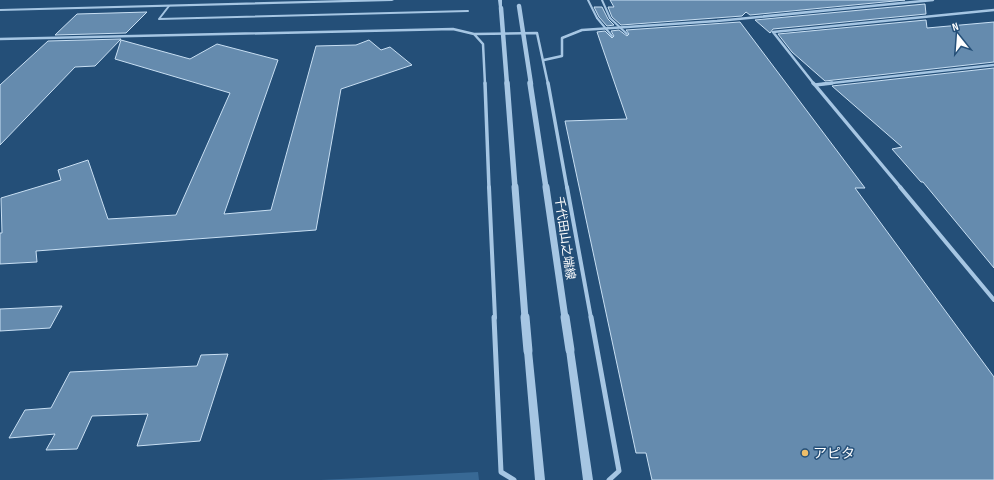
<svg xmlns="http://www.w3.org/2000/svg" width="994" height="480" font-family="'Sofia Sans Condensed','Noto Sans JP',sans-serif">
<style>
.green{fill:#386995}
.building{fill:#658bae;stroke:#c8dff3}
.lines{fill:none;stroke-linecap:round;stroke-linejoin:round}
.service{stroke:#a6c6e3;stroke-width:2}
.minor-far3{stroke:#a6c6e3;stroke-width:2.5}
.minor-far2{stroke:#a6c6e3;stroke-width:3.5}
.minor-far1{stroke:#a6c6e3;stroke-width:4}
.minor{stroke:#a6c6e3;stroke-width:5}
.tertiary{fill:#a6c6e3;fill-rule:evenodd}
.service-bridge{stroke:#a6c6e3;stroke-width:2}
.tertiary-bridge-far3{stroke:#a6c6e3;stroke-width:4.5}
.tertiary-bridge-far2{stroke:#a6c6e3;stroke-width:5.5}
.tertiary-bridge-far1{stroke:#a6c6e3;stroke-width:7}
.tertiary-bridge{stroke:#a6c6e3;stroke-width:9}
.poi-dot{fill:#edbe6a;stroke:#244f78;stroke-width:1.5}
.labels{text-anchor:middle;stroke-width:3;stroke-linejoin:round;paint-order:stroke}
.street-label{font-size:12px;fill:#fff;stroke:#244f78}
.near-poi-label{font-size:14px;fill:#fff;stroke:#244f78;text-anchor:start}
</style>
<rect width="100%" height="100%" fill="#244f78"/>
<path class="green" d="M478,472L479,480H321Z"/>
<path class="building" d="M610,0H905L750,15L746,12L742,16L621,25L612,17L608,7H614Z
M925,4L926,14L773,29L770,33L755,20Z
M594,7H602L608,19L614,25L607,26L599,17Z
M147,12L126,33L55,35L77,14Z
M926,20L927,28L994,22V62L825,81L792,52L778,34Z
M740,22L865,188H855L994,377V480H652L646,453H636L565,121L627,119L597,32L605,31L612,38L614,36L611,31L619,30L627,36L629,34L626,30Z
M121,39L95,66L75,67L0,145V85L48,41Z
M121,40L190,59L217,44L278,60L224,214L271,210L316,46L356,45L369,40L381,50L390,47L412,65L341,89L316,230L36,251L37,262L0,264V233H2L1,198L61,180L58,170L88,160L108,219L176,215L230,93L115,59Z
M994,68V268L923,182H921L892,149L902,147L832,86Z
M62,306L50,328L0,331V309Z
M228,354L200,441L137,446L148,414L92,416L77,449L46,450L55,434L9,438L25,410L51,408L70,372L197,366L201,355Z"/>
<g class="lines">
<path class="service" d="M588,0L597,18
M602,0L610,18
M169,6L159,19L468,11"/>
<path class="minor-far3" d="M474,34L537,33L548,84
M0,39L453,29L474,34L483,44L485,84
M544,60L562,56V38L582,30L717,21L933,0
M814,84L773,32L994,10
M823,84L994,65"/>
<path class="minor-far2" d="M485,83L489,188
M548,83L567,188
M813,83L815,85L832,83
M815,85L901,188"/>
<path class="minor-far1" d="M489,187L495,318
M567,187L591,318
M900,187L994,300"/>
<path class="minor" d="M494,317L501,472L514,480
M591,317L619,471L609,480"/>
<path class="tertiary" d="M344,0H394L392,1L0,11V9Z
M498,0H502V9L499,8Z
M570,346L573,347L574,350L593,480H583L566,350L567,347Z
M528,347L531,348L532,351L545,480H535L524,351L525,348Z"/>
<path class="service-bridge" d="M597,18L612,36
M610,18L627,34"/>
<path class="tertiary-bridge-far3" d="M519,6L531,84
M501,8L507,84"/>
<path class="tertiary-bridge-far2" d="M507,83L515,188
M530,83L546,188"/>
<path class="tertiary-bridge-far1" d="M515,187L525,318
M546,187L565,318"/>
<path class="tertiary-bridge" d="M525,317L528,351
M565,317L570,350"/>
</g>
<circle class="poi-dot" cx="805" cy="453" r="4"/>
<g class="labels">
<g class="street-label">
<text transform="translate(565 238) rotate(82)" y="4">千代田山之端線</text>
</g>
<g class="near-poi-label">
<text x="813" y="458">アピタ</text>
</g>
</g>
<g transform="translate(958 36) rotate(343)" stroke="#244f78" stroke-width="3" paint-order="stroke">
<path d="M0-3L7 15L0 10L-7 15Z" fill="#ffffff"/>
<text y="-6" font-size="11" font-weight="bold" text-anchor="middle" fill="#ffffff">N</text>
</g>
</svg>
